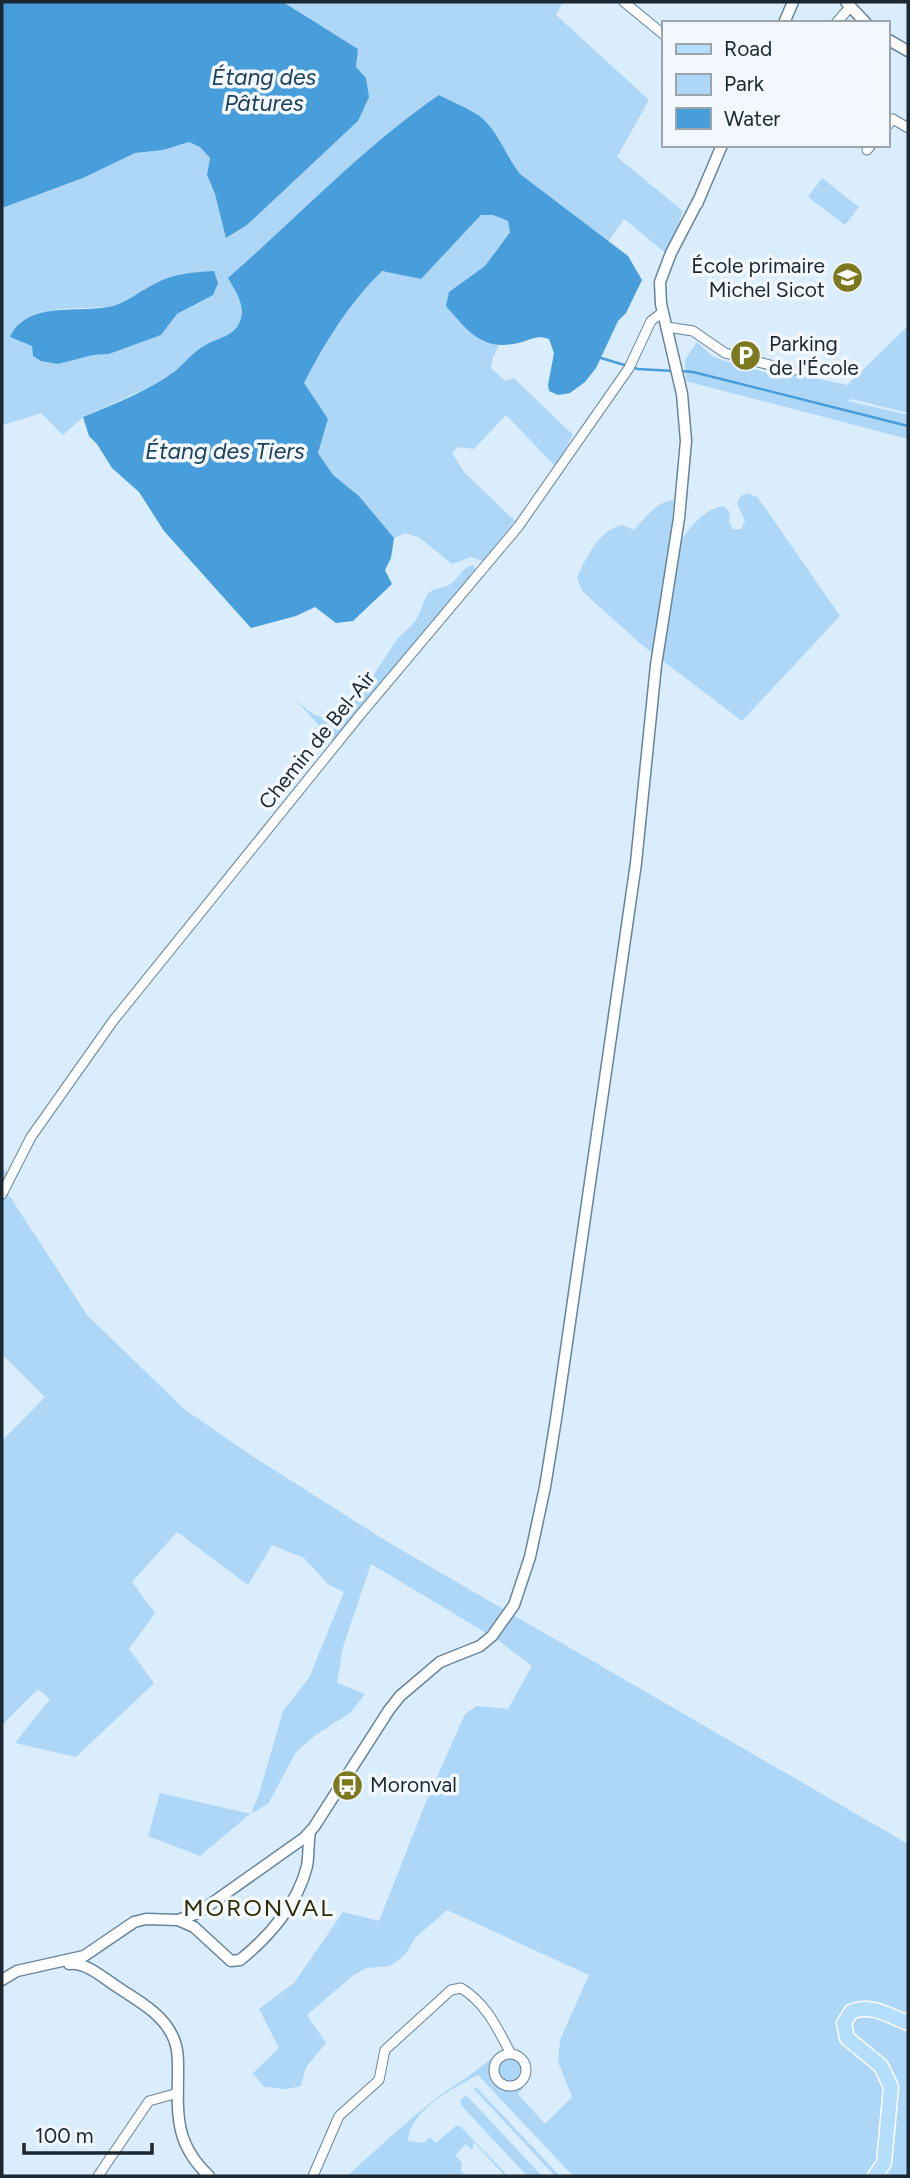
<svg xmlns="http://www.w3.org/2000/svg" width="910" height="2178" font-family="Figtree,sans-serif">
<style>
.green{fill:#add6f7;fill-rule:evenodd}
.water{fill:#489edb}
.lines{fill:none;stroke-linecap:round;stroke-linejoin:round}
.stream{stroke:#489edb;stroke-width:2.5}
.minor-casing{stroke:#66849b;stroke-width:11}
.tertiary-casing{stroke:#66849b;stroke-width:13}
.primary-casing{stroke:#fff;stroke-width:17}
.minor{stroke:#fff;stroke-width:9}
.tertiary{stroke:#fff;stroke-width:10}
.primary{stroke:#b5ddfc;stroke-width:14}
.labels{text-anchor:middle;stroke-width:7;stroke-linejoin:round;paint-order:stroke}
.poi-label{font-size:21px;fill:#1b2731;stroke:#f2f8fe;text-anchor:start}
.street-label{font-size:21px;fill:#1b2731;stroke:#f2f8fe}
.water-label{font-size:23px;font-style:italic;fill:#1d415a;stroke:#f2f8fe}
.quarter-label{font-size:24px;letter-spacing:2px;fill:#2e2c02;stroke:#f2f8fe}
</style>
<rect width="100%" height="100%" fill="#daedfd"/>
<path class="green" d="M283,2H563L556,15L649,100L617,157L683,211L668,255L624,219L608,242L520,174L507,159L498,137L386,135C332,181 282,231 229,278L243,307L241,321L233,332L223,339L205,345L176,370L152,386L83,417L63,435L41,413L3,425L2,208L83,178L135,153L163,150L189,142L200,147L210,158L207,175L215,194L227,238L247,225L358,121L366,78L356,67L358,49ZM199,272L213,295L177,314L161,335L109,354L93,355L58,364L34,356L32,346L10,337L44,314L58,309L109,307L131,298L159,281Z
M822,178L859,207L845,225L808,197Z
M481,215H493L508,221L510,231L485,266L449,292L481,341L499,345L493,357L491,368L505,381L514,378L573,435L556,467L506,415L474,449L458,447L452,453L464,472L515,521L483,561L471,557L452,564L420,538L405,533L394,538L359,496L333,475L318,453L328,419L303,383C325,343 350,302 382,271L421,279Z
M908,326V413L852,399L848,401L908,415V439L686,381L685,360L697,342L712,356L722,360L785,378L788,372L847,385Z
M747,493L757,497L768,512L840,616L742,721L642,645L582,591L577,578C585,559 600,529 622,525L634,530C645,518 657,501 674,500L668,560C683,539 695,513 722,506C730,509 731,514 729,522L733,529H741L745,521L737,503L741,496Z
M473,565L476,571L334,742L293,697C302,705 315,720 329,717C354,712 382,661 396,641C402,633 412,627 417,618C422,610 423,600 429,593C435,587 442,589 449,585C459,579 461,568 473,565Z
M2,1169L9,1173L3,1186L87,1315L184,1409L249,1454L391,1544L908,1844V2176H573L478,2075C453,2088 410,2110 408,2141L423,2143L430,2137L436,2143L456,2126H460L508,2176H505L474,2142L472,2150L466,2144L455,2155L462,2163L461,2171L466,2176H347C377,2149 406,2122 438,2097C457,2083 477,2072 495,2055L496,2057C485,2077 498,2099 520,2085L523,2088L518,2094L545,2124L572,2097L558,2062L560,2040L589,1975L447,1910L415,1938L405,1955L390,1966L366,1968L351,1977L307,2015L326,2043L306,2067L301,2086L287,2089L264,2087L253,2073L279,2048L259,2009L294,1983L343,1912L379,1921L426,1802L465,1714L477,1706L508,1709L532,1666L498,1640L371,1564L343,1647L337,1683L365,1694L350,1713L317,1734L296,1752L268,1804L250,1814L200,1856L148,1836L160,1793L251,1814L259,1794L283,1711L309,1678L344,1592L329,1585L304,1558L272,1545L248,1585L177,1532L132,1582L155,1613L129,1649L154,1683L76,1757L15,1743L50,1699L38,1689L2,1725V1441L45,1397L2,1354Z
M499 2070a11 11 0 1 1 22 0a11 11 0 1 1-22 0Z
M476,2087L560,2176H555L474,2089Z
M466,2096L469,2098L542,2176H527L461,2105L460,2100Z"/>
<path class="water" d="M2,2H283L358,49L356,67L366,78L369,97L358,121L247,225L226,238L215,194L207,175L210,158L200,147L189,142L163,150L135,153L83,178L2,208Z
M439,95C452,102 466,107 478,115C497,128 506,157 520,174L628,256L642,280L626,313L618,321L596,368L585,382L570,393L558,395L549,391L548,385L554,353L549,339C537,335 533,339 522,342C483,353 469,332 446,306L449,292L485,266L510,232L508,221L493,215H481L421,279L382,271C350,302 324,343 304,383L328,419L318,453L333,475L359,496L394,538L391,558L385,570L392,584L353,621L336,623L315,607L296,616L251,628L164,531L139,492L112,468L97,444L89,436L83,417C114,404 147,392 175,371C185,363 193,352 204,346C217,337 236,338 241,318C245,304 235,291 228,278C298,217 362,148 439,95Z
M214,271L218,283L213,295L177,314L161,335L109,354L93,355L58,364L41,361L33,356L32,346L10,337C27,301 76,313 108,307C125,304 140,291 156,283C172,274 195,272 214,271Z"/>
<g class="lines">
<path class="stream" d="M601,358L638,369L674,371
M680,371L693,372L908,426"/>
<defs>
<path id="minor" d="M624,2L663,34
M836,23L851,6
M887,126L893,119L908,128
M867,150L871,145
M667,327L693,331L725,353L792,371
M2,1194L31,1137L113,1021L360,715L518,527L629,368L651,321L663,312
M494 2070a16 16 0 1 1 32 0a16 16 0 1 1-32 0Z
M98,2176L149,2101L178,2093
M313,2176L339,2116L379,2080L385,2050L451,1990L461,1988C487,2004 497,2028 511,2054"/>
<path id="tertiary" d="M846,2L866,23
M784,23L793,2
M887,39L908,51
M697,204L722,145
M178,1920L194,1927L231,1961L240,1960C270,1936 298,1903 307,1866C309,1855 308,1843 310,1832
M69,1964C86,1962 102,1977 116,1986C136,2000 161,2012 172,2035C179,2048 178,2063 178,2077C177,2119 177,2146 209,2176
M2,1980L17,1971L84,1956L134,1922L146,1919L178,1920L198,1913L304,1838L314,1827L389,1710L400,1696L440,1662L480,1646L492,1636L514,1605L530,1557L545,1487L556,1419L636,863L656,665L679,518L686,441L682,394L661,304L660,282L671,253L699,199"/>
<path id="primary" d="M875,2176L884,2163L891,2087L881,2066L847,2038L844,2023L851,2012C870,2003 890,2016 908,2023"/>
</defs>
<use href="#minor" class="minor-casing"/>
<use href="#tertiary" class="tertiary-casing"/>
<use href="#primary" class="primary-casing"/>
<use href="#minor" class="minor"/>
<use href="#tertiary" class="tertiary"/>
<use href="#primary" class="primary"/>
</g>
<defs>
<symbol id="school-disc" viewBox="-11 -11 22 22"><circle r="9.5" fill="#7d791f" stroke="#f2f8fe"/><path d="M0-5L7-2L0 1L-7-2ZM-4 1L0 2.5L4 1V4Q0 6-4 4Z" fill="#fff"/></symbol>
<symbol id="parking-disc" viewBox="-11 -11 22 22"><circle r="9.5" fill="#7d791f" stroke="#f2f8fe"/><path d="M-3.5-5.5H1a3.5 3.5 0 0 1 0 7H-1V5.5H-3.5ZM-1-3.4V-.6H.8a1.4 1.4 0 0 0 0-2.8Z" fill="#fff"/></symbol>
<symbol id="bus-disc" viewBox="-11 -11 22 22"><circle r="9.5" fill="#7d791f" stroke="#f2f8fe"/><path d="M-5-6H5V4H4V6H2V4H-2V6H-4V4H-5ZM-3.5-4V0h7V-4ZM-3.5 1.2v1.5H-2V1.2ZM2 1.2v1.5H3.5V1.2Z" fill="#fff"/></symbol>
</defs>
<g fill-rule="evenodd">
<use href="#school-disc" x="830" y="260" width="35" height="35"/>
<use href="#parking-disc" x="728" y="338" width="35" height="35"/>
<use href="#bus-disc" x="330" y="1768" width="35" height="35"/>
</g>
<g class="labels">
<g class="poi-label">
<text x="825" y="273" text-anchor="end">École primaire<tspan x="825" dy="24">Michel Sicot</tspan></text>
<text x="769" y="351">Parking<tspan x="769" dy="24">de l'École</tspan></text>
<text x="370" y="1792">Moronval</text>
</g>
<g class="street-label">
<text transform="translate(317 740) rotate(-51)" y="7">Chemin de Bel-Air</text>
</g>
<g class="water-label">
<text x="264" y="85">Étang des<tspan x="264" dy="26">Pâtures</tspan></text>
<text x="225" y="459">Étang des Tiers</text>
</g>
<g class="quarter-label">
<text x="259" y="1916">MORONVAL</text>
</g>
</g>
<rect width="910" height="2178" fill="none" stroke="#1b2731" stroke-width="7"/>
<rect x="662" y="21" width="228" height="126" fill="#f2f8fe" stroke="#9ca4ac" stroke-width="2"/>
<rect x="676" y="44" width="35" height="10" fill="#b5ddfc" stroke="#9ca4ac" stroke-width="2"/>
<text x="724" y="56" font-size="21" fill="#1b2731">Road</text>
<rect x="676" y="74" width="35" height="21" fill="#add6f7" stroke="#9ca4ac" stroke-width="2"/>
<text x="724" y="91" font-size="21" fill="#1b2731">Park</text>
<rect x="676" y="108" width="35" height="21" fill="#489edb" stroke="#9ca4ac" stroke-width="2"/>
<text x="724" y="126" font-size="21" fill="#1b2731">Water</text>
<path d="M24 2143v10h128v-10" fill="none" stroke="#1b2731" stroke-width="3.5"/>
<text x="35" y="2143" font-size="21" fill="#1b2731" stroke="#f2f8fe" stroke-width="5" paint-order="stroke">100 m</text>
</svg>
